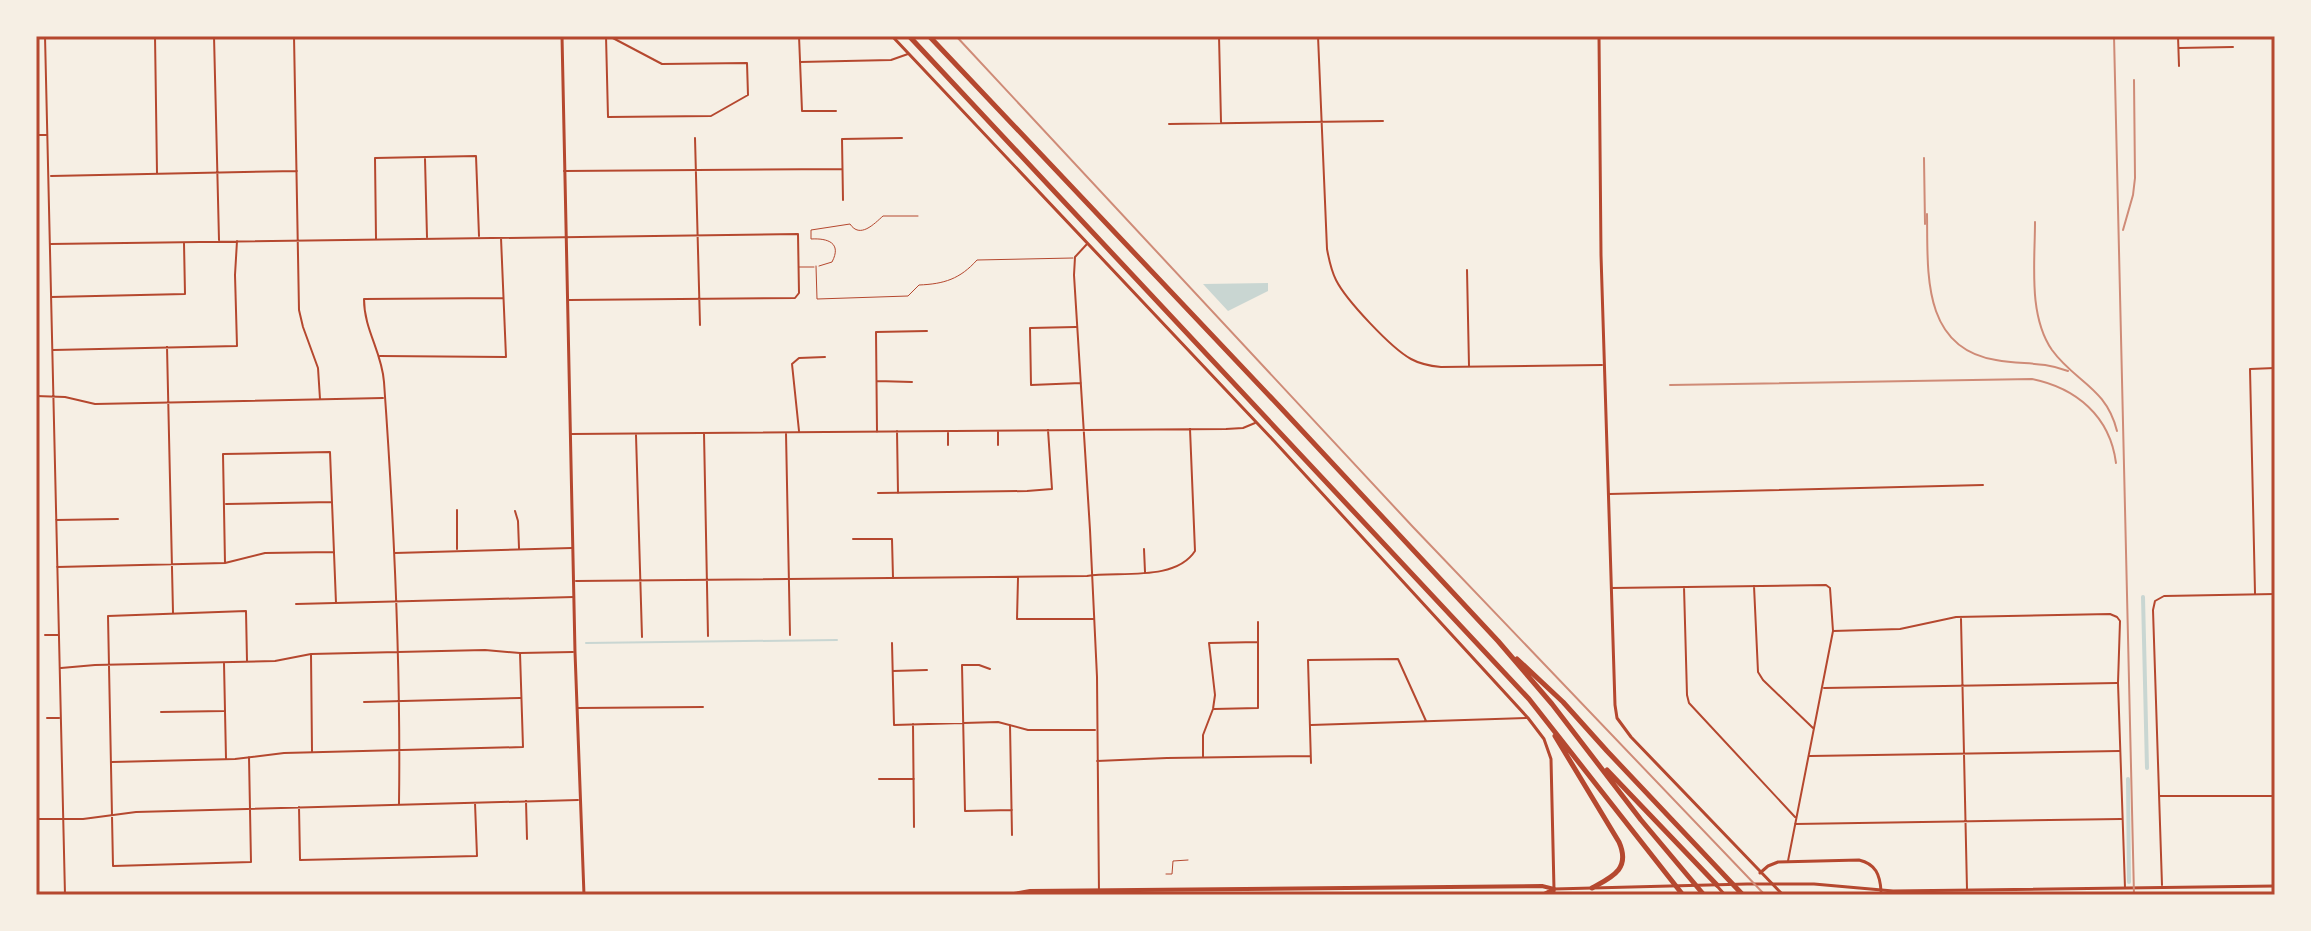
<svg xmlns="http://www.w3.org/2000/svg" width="2311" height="931" font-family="Overpass,sans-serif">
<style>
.water{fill:#c9d6d2}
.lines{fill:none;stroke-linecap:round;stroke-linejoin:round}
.stream{stroke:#c9d6d2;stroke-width:2}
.canal{stroke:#c9d6d2;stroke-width:4}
.service{stroke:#b5482f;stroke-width:1}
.minor{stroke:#b5482f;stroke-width:2}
.tertiary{stroke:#b5482f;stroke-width:3}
.secondary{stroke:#b5482f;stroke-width:3}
.primary{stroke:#b5482f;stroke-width:4}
.motorway{stroke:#b5482f;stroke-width:5}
.rail{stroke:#cf8b77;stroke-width:2}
.neatline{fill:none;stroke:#b5482f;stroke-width:3}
</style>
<rect width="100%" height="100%" fill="#f6efe4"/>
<path class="water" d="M1268,283V291L1228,311L1203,284Z"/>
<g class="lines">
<path class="stream" d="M586,643L837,640"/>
<path class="canal" d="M2143,597L2147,768
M2128,779L2129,882
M472,895H480
M2213,895H2226
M2263,895H2275"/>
<path class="service" d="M816,266L817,299L908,296L919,285C944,284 960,279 977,260L1073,258
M819,266L832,262C842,243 828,238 811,239V230L850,224C860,239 874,224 883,216H918
M799,267H814
M1166,874H1172L1173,861L1188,860"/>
<path class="minor" d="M45,36L65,895
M155,36L157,173
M214,36L219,240
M294,36L299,310L303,327L318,368L320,399
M606,36L608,117L711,116L748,95L747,63L662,64L609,36
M799,36L802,111H836
M1219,36L1221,122
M1318,36L1327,249C1329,260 1331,270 1336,280C1346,300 1391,348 1411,359C1420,364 1431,366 1441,367L1602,365
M2178,36L2179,66
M2179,48L2233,47
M800,62L891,60L908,54
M1169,124L1383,121
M36,135H47
M695,138L700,325
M425,159L427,237
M564,171L842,169
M51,176L297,171
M843,200L842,139L902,138
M376,239L375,158L476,156L479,236
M50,244L798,234L799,293L795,298L569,300
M1087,244L1075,257L1074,275L1090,530L1097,677L1099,895
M1467,270L1469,366
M51,297L185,294L184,243
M1076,327L1030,328L1031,385L1081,383
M167,347L173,612
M53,350L237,346L235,275L237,241
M380,356L506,357L501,238
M877,381L912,382
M36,396L65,397L95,404L383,398
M799,431L792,364L799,358L825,357
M897,431L898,493
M877,432L876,332L927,331
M948,432V445
M998,432V445
M704,433L708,636
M786,433L790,635
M571,434L1226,429L1243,428L1255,423
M636,435L642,637
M878,493L1027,491L1052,489L1048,430
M1609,494L1983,485
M226,504L332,502
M457,510V549
M515,511L518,521L519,548
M56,520L118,519
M853,539H892L893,578
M1144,549L1145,572
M395,553L572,548
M225,563L223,454L330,452L336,603
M57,567L225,563L265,553L333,552
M1018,578L1017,619H1094
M576,581L1087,576C1118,571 1175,582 1195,551L1190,429
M1754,586L1758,672L1763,680L1813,728
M1684,587L1687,695L1689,703L1795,817
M1611,588L1826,585L1830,588L1833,631L1788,861
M2255,593L2250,369L2275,368
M296,604L574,597
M1961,619L1967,889
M1833,631L1900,629L1956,617L2110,614L2117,617L2120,621L2118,683L2125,888
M45,635H58
M892,643L894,725L998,722L1028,730H1095
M311,654L312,751
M247,661L246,611L108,616L113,866L251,862L249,757
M224,663L226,759
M61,668L95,665L275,661L311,654L485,650L520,653L573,652
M990,669L979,665H962L965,811L1012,810
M893,671L927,670
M1824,688L2117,683
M364,702L520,698
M578,708L703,707
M1214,709L1258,708V622
M161,712L224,711
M47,718H59
M913,724L914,827
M1010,725L1012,835
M1311,725L1527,718
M1203,756V735L1213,709L1215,695L1209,643L1258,642
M1810,756L2119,751
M1097,761L1167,758L1310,756
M112,762L235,759L284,753L523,747L520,653
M1311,763L1308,660L1398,659L1426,721
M879,779H914
M2160,796H2275
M526,801L527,839
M399,804C401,663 394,522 384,382C382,352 364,330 364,299L503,298
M299,807L300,860L477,856L475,803
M36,819H83L136,812L578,800
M1795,824L2121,819
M2162,885L2153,610L2155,601L2164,596L2275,594"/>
<path class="tertiary" d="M562,36L575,652L584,895
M892,36L1274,441L1528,718L1544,739L1551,759L1554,889
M1599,36L1601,255L1615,705L1617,718L1631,737L1783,895
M1760,873L1768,866L1778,862L1859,860C1876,864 1880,875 1881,891"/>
<path class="secondary" d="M1717,886L1725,895
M1554,895V889L1747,884H1814L1893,891L2275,886"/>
<path class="primary" d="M926,895L1014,894L1030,891L1542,886L1554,889
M1418,895L1544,894L1554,889"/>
<path class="motorway" d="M909,36L1529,699L1683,895
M929,36L1280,407L1498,641L1552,704L1641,820L1704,895
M1517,659L1563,702L1607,751L1743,895
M1555,736L1619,842C1631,869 1612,877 1592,888
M1607,770L1717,885"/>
<path class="rail" d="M956,36L1413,527L1765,895
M2114,36L2134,895
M1924,158L1925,224
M1927,214C1928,271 1921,348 1996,360C2023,365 2041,361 2068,371
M2035,222C2035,263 2028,315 2052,350C2075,382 2106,387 2117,431
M2123,230L2133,195L2135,178L2134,80
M1670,385L2032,379C2076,388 2110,416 2116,463"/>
</g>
<rect width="2311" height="931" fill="none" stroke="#f6efe4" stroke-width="76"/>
<rect x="38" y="38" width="2235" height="855" class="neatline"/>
</svg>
